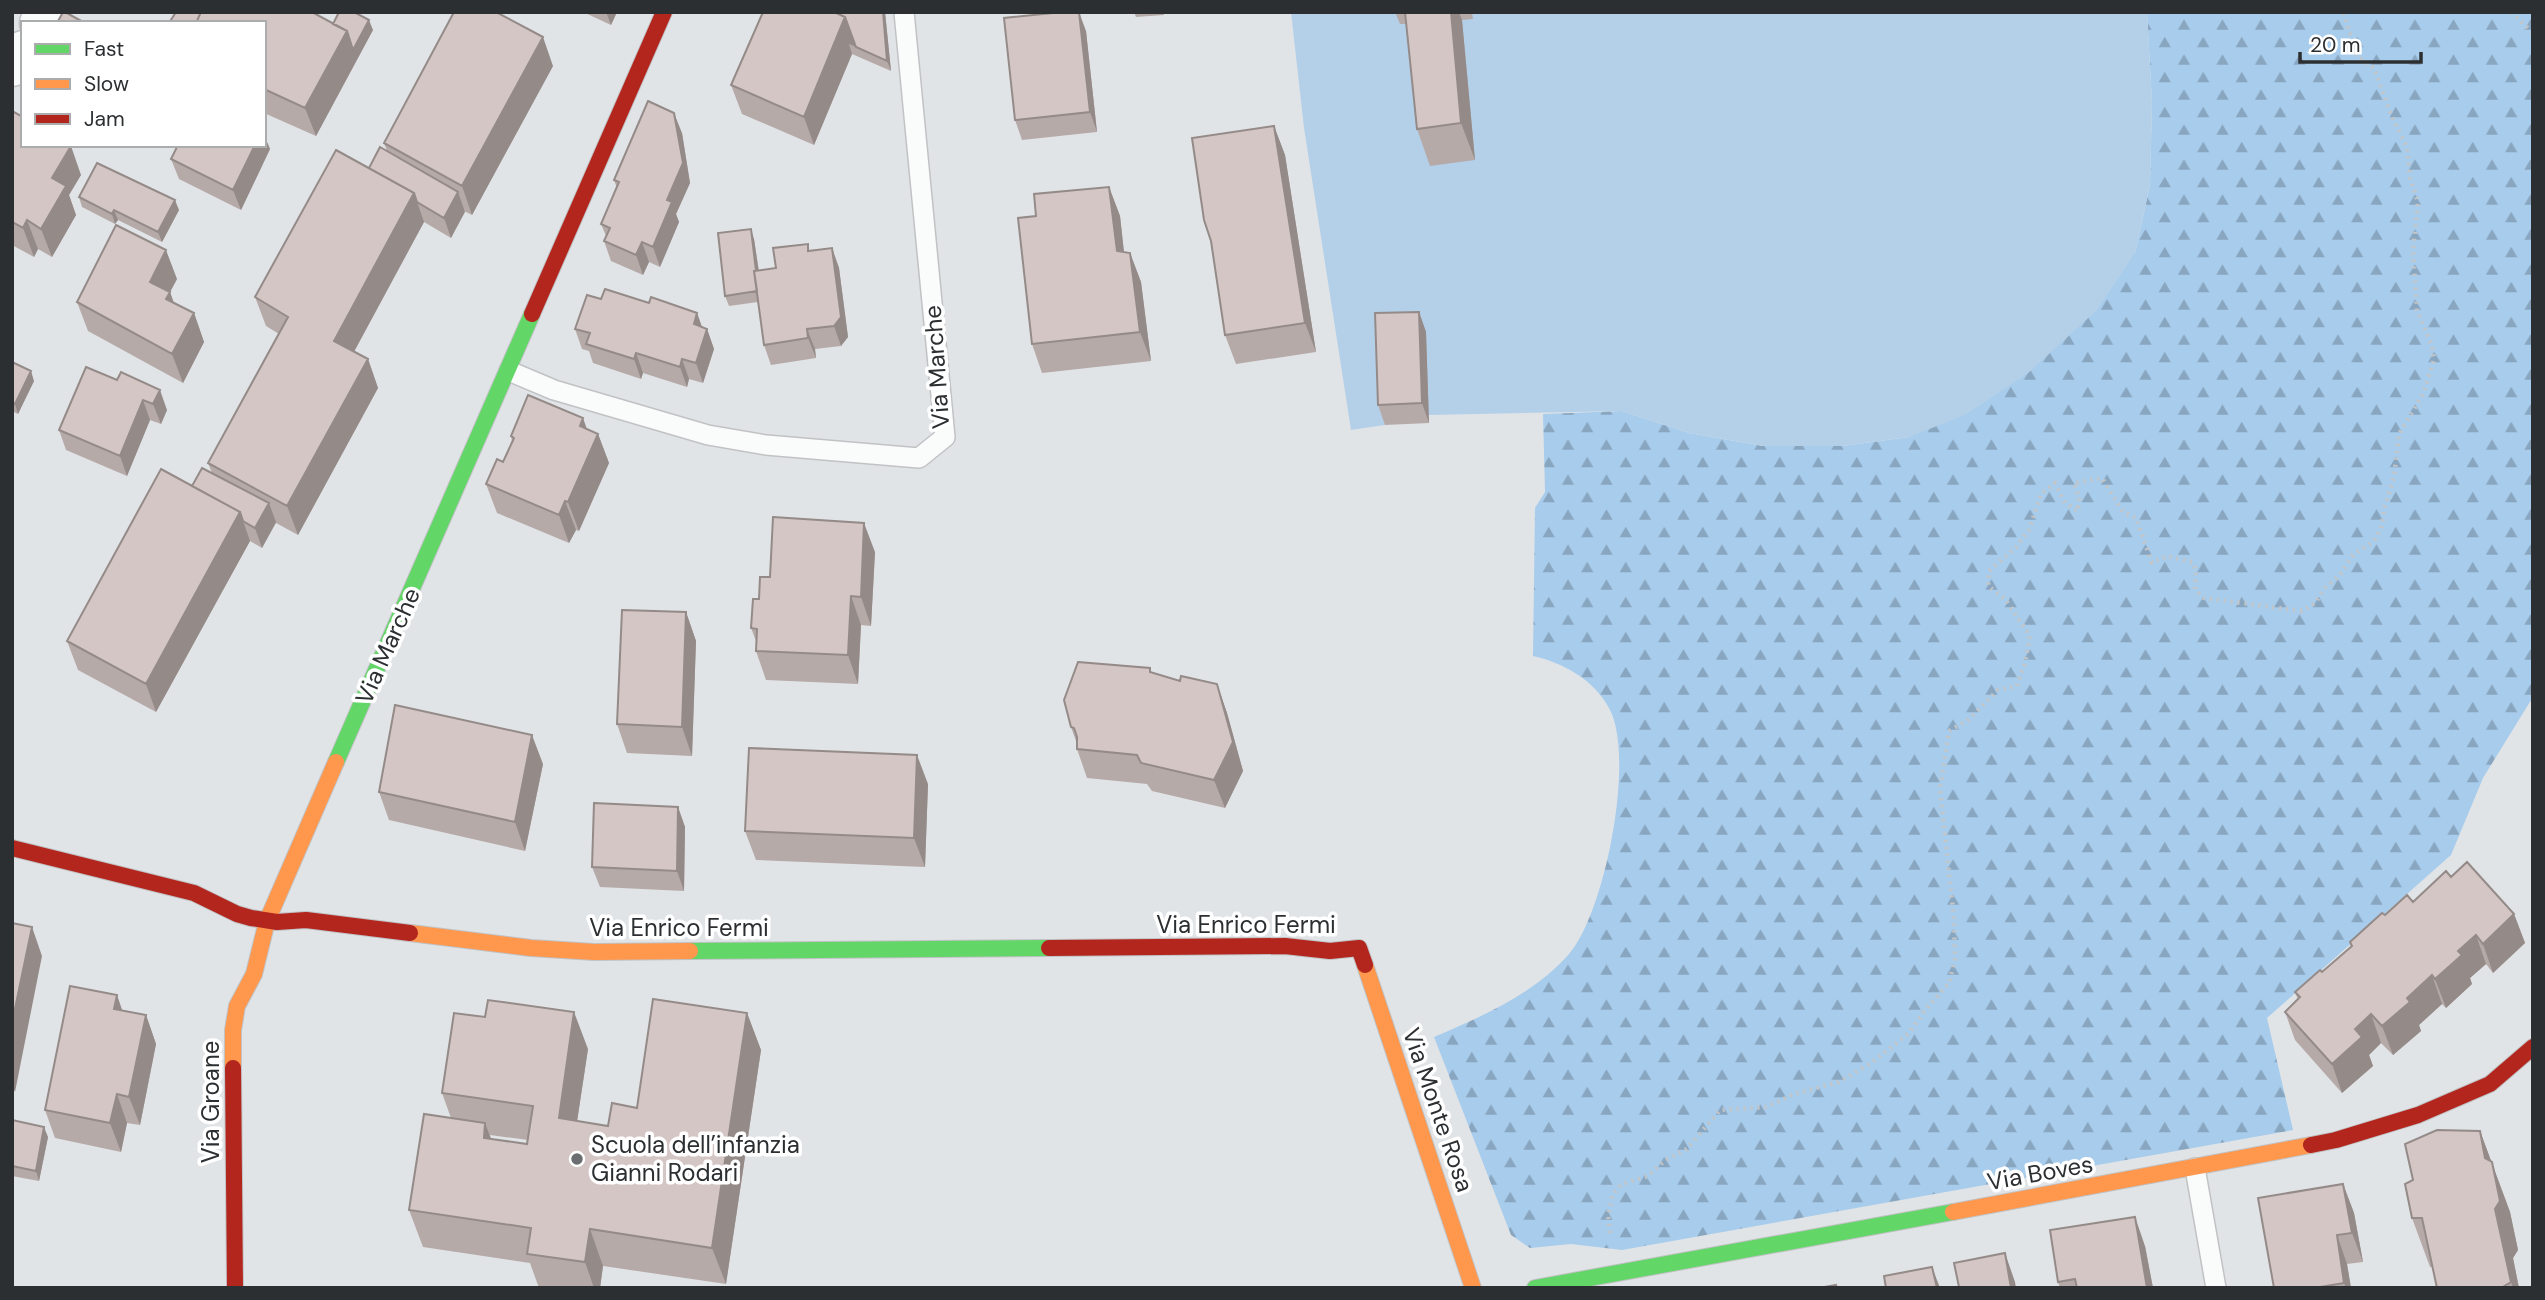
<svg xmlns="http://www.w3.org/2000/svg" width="2545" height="1300" font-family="'DM Sans',sans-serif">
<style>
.forest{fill:url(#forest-firs)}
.garden{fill:#b4d0e8}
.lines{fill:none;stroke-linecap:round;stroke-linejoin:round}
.lane-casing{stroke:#c0c2c4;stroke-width:22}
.street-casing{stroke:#c0c2c4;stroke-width:41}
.fast-casing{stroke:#c0c2c4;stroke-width:18}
.slow-casing{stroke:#c0c2c4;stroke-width:18}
.jam-casing{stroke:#c0c2c4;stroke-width:18}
.path{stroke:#c3c5c6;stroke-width:4.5;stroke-dasharray:2 5;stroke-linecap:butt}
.lane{stroke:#fafbfb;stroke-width:19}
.street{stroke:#fafbfb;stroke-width:38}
.fast{stroke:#63d668;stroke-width:16}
.slow{stroke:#ff974d;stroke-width:16}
.jam{stroke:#b3261e;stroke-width:16}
.wall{fill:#b6aaa9;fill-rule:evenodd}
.shaded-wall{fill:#948b89}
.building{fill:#d4c6c4;stroke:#948b89;stroke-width:2}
.poi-dot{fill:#6b6e71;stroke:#fff;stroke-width:2.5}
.labels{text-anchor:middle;stroke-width:7;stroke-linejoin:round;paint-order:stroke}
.street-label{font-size:24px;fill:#2c2f31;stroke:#fff}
.poi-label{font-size:24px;fill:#2c2f31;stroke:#fff;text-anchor:start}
</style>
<defs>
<pattern id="forest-firs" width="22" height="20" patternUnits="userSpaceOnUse" patternTransform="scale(1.75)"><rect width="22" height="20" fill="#a8ccec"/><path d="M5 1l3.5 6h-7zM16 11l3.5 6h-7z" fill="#89a6c0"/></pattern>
</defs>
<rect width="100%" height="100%" fill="#e1e4e7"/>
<path class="forest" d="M2147,12H2533V697L2483,778L2451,855L2267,1018L2293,1130L1622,1250L1571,1244L1530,1248L1511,1235L1434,1037C1483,1016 1534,994 1569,954C1605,913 1636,756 1609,708C1594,680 1564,663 1533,656L1535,508L1545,492L1543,414L1622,411L1689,433L1763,446H1843L1909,437L2135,253L2150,185L2152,103Z"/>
<path class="garden" d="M1291,12H2147L2152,103L2150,185L2135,253L2097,310L2027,374L1965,415L1909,437L1843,446H1763L1689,433L1622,411L1429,415L1383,333L1385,425L1351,430L1304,128Z"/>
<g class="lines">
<defs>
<path id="lane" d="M509,371L554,390L708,435L766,445L919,458L945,437L904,12
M2195,1168L2216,1288"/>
<path id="street" d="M39,23L46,12
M12,67L23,50"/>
<path id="fast" d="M336,762L532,314
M690,951L1049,948
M1535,1288L1953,1212"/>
<path id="slow" d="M410,933L531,948L594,952L690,951
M1365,965L1473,1288
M233,1068V1030L237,1006L254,974L267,921L336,762
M1953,1212L2311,1145"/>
<path id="jam" d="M532,314L664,12
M12,848L194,893L237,914L251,918L277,922L306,920L410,933
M1049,948L1285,946L1330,951L1359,948L1365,965
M233,1068L235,1288
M2311,1145L2336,1140L2418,1115L2490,1084L2533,1047"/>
</defs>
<use href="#lane" class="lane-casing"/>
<use href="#street" class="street-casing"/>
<use href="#fast" class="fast-casing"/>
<use href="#slow" class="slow-casing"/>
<use href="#jam" class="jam-casing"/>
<path class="path" d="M2511,12L2533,33
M1610,1233L1608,1215L1613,1194L1622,1184L1648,1176L1664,1161L1687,1149L1720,1110L1767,1107L1794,1094L1839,1082L1871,1063L1908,1034L1926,1009L1949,983L1955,960L1954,919L1940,789L1949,731L1968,720L1998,690L2017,686L2025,663L2030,636L2005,599L1988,586L1989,571L2016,547L2029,530L2041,494L2055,483L2065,503L2078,511L2079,498L2074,483L2102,478L2123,512L2136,518L2152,563L2167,556L2192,562L2196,570L2195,590L2204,598L2302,611L2315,603L2325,588L2340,575L2353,555L2374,541L2381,528L2385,506L2394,477L2399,434L2423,394L2434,360L2432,346L2417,310L2413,251L2418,202L2410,178L2407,147L2392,117L2374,68L2357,56L2343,12"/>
<use href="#lane" class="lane"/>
<use href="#street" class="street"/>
<use href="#fast" class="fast"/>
<use href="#slow" class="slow"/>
<use href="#jam" class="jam"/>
</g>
<path class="wall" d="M583,12H617L611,25Z
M763,12H885L891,71L852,54L814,145L742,114L731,85Z
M1134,12H1164V15L1136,17Z
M1395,12H1472L1473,19L1462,20L1475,160L1430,166L1417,129L1406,24H1400Z
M264,23L333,24L373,30L316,136L264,113Z
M1086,31L1097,132L1022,140L1015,120Z
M553,66L472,215L464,211L451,238L424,222L354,352L368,359L378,388L298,535L276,523L262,548L250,541L156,712L78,670L67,641L212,473L208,463L279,334L266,326L255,297L369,168L387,151L384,143Z
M12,111L81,175L69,195L76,215L52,257L38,249L34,257L12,245Z
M1274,126L1285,155L1316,352L1236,364L1225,335Z
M682,133L690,183L676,214L679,222L660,267L649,262L643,275L611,261L604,241L606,236L601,224L617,188L614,180Z
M264,135L270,149L241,210L179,179L171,159L176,150L174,145H264Z
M1109,187L1120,216L1124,252L1130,253L1141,282L1151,361L1042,373L1032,344L1036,216Z
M79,197L179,210L162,242L118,220L115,224L82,207Z
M754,239L759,271L776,268L810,251L832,248L839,268L848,337L841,346L815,349L816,358L771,365L764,345L758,302L729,306L725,296Z
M177,279L170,292L174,303L194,313L204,342L183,383L88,331L77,302Z
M601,299L649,303L697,313L702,327L707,329L714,349L703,383L689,379L687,387L643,373L641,379L593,363L589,351L582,349L575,329Z
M1419,312L1426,332L1429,423L1385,425L1378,405Z
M12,362L34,381L18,414L12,411Z
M86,367L167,410L161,424L150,420L127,476L66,450L59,430Z
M587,429L598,434L609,463L579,531L576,530L569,543L497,513L486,484L503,462L512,441L511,436Z
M875,552L871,626L861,625L858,684L766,680L756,651V641L751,628L759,599L770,577Z
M686,612L696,641L692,756L627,753L617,724Z
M1150,668L1151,673L1180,681L1217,684L1227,713L1243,771L1225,808L1152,791L1147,784L1087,778L1077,749V744L1071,727Z
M543,764L525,851L389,820L379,792Z
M928,784L925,867L756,860L745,831Z
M678,807L685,827L684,891L600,887L592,867Z
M2413,902L2514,914L2525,943L2493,973L2486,964L2470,978L2472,984L2446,1008L2442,1004L2419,1025L2421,1031L2393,1055L2381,1043L2369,1055L2373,1066L2342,1093L2295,1040L2285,1012L2298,1000L2295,992L2322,972L2351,947L2350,942L2385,915Z
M122,1010L146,1015L156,1044L140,1125L127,1123L121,1152L55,1138L45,1110Z
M747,1013L761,1050L726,1284L603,1266L600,1288H539L530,1263L423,1247L409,1210L451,1118L442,1093L588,1049L577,1121L608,1126L637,1108ZM490,1135L528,1140L527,1144L491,1139Z
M12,1120L48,1137L39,1181L12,1176Z
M2480,1131L2510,1212L2518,1250L2513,1258L2519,1288H2437L2433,1267H2430L2412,1218L2413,1180Z
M2343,1184L2354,1213L2363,1262L2347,1264L2351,1288H2274Z
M2145,1246L2153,1288H2060L2058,1282Z"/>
<path class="shaded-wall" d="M606,12H617L611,25Z
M883,12H885L891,71L887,61Z
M1079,12L1086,31L1097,132L1090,112Z
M1451,12H1459L1462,20L1475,160L1461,123Z
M845,17L856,46V47L849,44L852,54L814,145L804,117Z
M369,20L373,30L316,136L305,108L347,31Z
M543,37L553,66L472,215L462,186Z
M674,113L682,133L690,183L676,214L679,222L660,267L653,247L667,200Z
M1274,126L1285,155L1316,352L1305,323Z
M264,135L270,149L241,210L233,190L255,145H264Z
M71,146L81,175L69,195L76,215L52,257L41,229L52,178Z
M1109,187L1120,216L1127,280L1117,251Z
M458,192L465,212L451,238L444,218Z
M414,193L424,222L344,370L334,341Z
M175,200L179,210L162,242L158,232Z
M114,210L118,220L115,224L112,214Z
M27,220L38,249L34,257L23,228Z
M751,229L754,239L763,301L759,291Z
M642,242L649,262L643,275L636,255Z
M832,248L839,268L848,337L841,346L834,326Z
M166,250L177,279L170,292L180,321L150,282Z
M1130,253L1141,282L1151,361L1140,332Z
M1419,312L1426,332L1429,423L1422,403Z
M194,313L204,342L183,383L172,354Z
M697,313L704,333L694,324Z
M707,329L714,349L703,383L696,363Z
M807,329L815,349L816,358L808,338Z
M636,353L643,373L641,379L634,359Z
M368,359L378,388L298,535L287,506Z
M682,359L689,379L687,387L680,367Z
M31,371L34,381L18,414L15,404Z
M160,390L167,410L161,424L153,404Z
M143,400L150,420L127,476L120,456Z
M583,418L593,446L598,434L609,463L579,531L568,502L580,426Z
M565,501L576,530L569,543L559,515Z
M269,503L276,522L262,548L255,528Z
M240,512L250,541L156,712L146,684Z
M864,523L875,552L871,626L861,597Z
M851,596L861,625L858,684L848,655Z
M686,612L696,641L692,756L682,727Z
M1217,684L1227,713L1243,771L1225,808L1214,780Z
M532,735L543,764L525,851L515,822Z
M917,755L928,784L925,867L914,838Z
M678,807L685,827L684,891L677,871Z
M2514,914L2525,943L2493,973L2483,944Z
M32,927L42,956L15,1092L12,1085V1023Z
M2476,935L2486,964L2470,978L2472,984L2446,1008L2435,979L2458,951Z
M2432,975L2442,1004L2419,1025L2421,1031L2393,1055L2382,1026L2407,998Z
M117,995L127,1024L114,1009Z
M574,1012L588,1049L572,1155L559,1118Z
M747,1013L761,1050L726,1284L712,1248Z
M2371,1014L2381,1043L2369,1055L2373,1066L2342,1093L2332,1064L2355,1029Z
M146,1015L156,1044L140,1125L129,1097Z
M117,1094L127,1123L121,1152L110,1123Z
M485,1123L499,1160L484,1138Z
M44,1127L48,1137L39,1181L36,1171Z
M2480,1131L2510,1212L2518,1250L2513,1258L2519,1288H2513L2511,1282Z
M2343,1184L2354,1213L2363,1262L2352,1233Z
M2135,1217L2145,1246L2153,1288H2147Z
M590,1229L603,1266L600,1288H594L585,1262Z
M2337,1235L2347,1264L2351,1288H2346L2344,1283Z
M2005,1253L2015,1282L2016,1288H2011Z
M1932,1267L1940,1288H1937Z"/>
<path class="building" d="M63,12H65L85,23H57Z
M176,12H201L196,23H169Z
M201,12H312L347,31L305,108L264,89V23H196Z
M339,12H354L369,20L353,50L347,31L333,24Z
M454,12H496L543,37L462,186L384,143Z
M763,12H834L845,17L804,117L731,85Z
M834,12H883L887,61L856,47L845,17Z
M1063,12H1079L1090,112L1015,120L1004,18Z
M1405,12H1451L1461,123L1417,129Z
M648,101L674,113L683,163L667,200L672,202L653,247L642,242L636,255L604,241L610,228L601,224L619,182L614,180Z
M12,111L23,117V145L71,146L52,178L66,186L41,229L27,220L23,228L12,222Z
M1274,126L1305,323L1225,335L1211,241L1204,220L1192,138Z
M178,145H255L233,190L171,159Z
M380,147L458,192L444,218L417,202L414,193L369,168Z
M336,150L414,193L334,341L368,359L287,506L208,463L288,317L255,297Z
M97,163L175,200L158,232L114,210L112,214L79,197Z
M1109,187L1117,251L1130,253L1140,332L1032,344L1018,218L1036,216L1034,194Z
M116,225L166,250L150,282L170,292L166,299L194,313L172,354L77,302Z
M751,229L756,271H754L757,291L725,296L718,233Z
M808,244V251L832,248L841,317L834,326L807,329L808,338L764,345L754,271L776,268L773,248Z
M605,289L649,303L651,297L697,313L694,324L707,329L696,363L682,359L680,367L636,353L634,359L586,344L590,333L575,329L587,295L601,299Z
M1419,312L1422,403L1378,405L1375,313Z
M12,362L31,371L15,404L12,402Z
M86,367L117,380L121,372L160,390L153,404L143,400L120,456L59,430Z
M528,395L583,418L580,426L598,434L568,502L565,501L559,515L486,484L497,459L503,462L514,438L511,436Z
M202,468L269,503L255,528L243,521L240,512L192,486Z
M161,469L240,512L146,684L67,641Z
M773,517L864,523L861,597L851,596L848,655L756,651L757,629L751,628L753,599H759L760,577H770Z
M622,610L686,612L682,727L617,724Z
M1078,662L1150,668V672L1180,681L1181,676L1217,684L1233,742L1214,780L1141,763L1137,755L1077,749V737L1074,728L1071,727L1064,700Z
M395,705L532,735L515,822L379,792Z
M749,748L917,755L914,838L745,831Z
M594,803L678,807L677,871L592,867Z
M2467,862L2514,914L2483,944L2476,935L2458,951L2462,955L2435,979L2432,975L2407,998L2410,1002L2382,1026L2371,1014L2355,1029L2362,1037L2332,1064L2285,1012L2300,997L2295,992L2320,970L2322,972L2352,946L2350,942L2382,913L2385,915L2407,895L2413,902L2446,871L2451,877Z
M12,923L32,927L12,1023Z
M70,986L117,995L114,1009L146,1015L129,1097L117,1094L110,1123L45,1110Z
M653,999L747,1013L712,1248L590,1229L585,1262L527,1254L531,1228L409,1210L424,1114L485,1123L484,1138L527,1144L533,1106L442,1093L454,1013L485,1017L488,1000L574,1012L559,1118L608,1126L612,1103L637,1108Z
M12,1120L44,1127L36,1171L12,1166Z
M2437,1130L2480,1131L2485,1158L2492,1162L2500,1201L2495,1209L2511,1282L2501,1288H2437L2422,1218H2412L2405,1184L2413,1180L2405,1144Z
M2343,1184L2352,1233L2337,1235L2344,1283L2314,1288H2274L2258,1198Z
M2135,1217L2147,1288H2077L2075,1279L2058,1282L2050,1230Z
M2005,1253L2011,1288H1953L1959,1287L1954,1263Z
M1932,1267L1937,1288H1886L1884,1276Z
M1836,1285L1837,1288H1819Z"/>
<circle class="poi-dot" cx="577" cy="1159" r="7"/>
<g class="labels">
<g class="street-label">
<text transform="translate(937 367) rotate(-94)" y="8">Via Marche</text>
<text transform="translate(388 646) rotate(-66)" y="8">Via Marche</text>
<text x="1246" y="933">Via Enrico Fermi</text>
<text x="679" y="936">Via Enrico Fermi</text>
<text transform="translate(211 1102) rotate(-90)" y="8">Via Groane</text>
<text transform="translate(1438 1110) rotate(71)" y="8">Via Monte Rosa</text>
<text transform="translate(2040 1173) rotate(-10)" y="8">Via Boves</text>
</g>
<g class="poi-label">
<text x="591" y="1153">Scuola dell’infanzia<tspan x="591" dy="28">Gianni Rodari</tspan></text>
</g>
</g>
<rect width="2545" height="1300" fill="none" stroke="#2c2f31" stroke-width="28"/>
<rect x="21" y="21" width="245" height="126" fill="#ffffff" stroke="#abacad" stroke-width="2"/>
<rect x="35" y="44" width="35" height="10" fill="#63d668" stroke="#abacad" stroke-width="2"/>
<text x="84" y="56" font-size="21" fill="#2c2f31">Fast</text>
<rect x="35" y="79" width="35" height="10" fill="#ff974d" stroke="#abacad" stroke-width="2"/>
<text x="84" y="91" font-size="21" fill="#2c2f31">Slow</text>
<rect x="35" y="114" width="35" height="10" fill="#b3261e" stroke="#abacad" stroke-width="2"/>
<text x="84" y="126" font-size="21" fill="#2c2f31">Jam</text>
<path d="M2300 52v10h121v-10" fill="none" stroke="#2c2f31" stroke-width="3.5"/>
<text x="2310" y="52" font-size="21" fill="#2c2f31" stroke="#ffffff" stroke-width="5" paint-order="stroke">20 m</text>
</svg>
